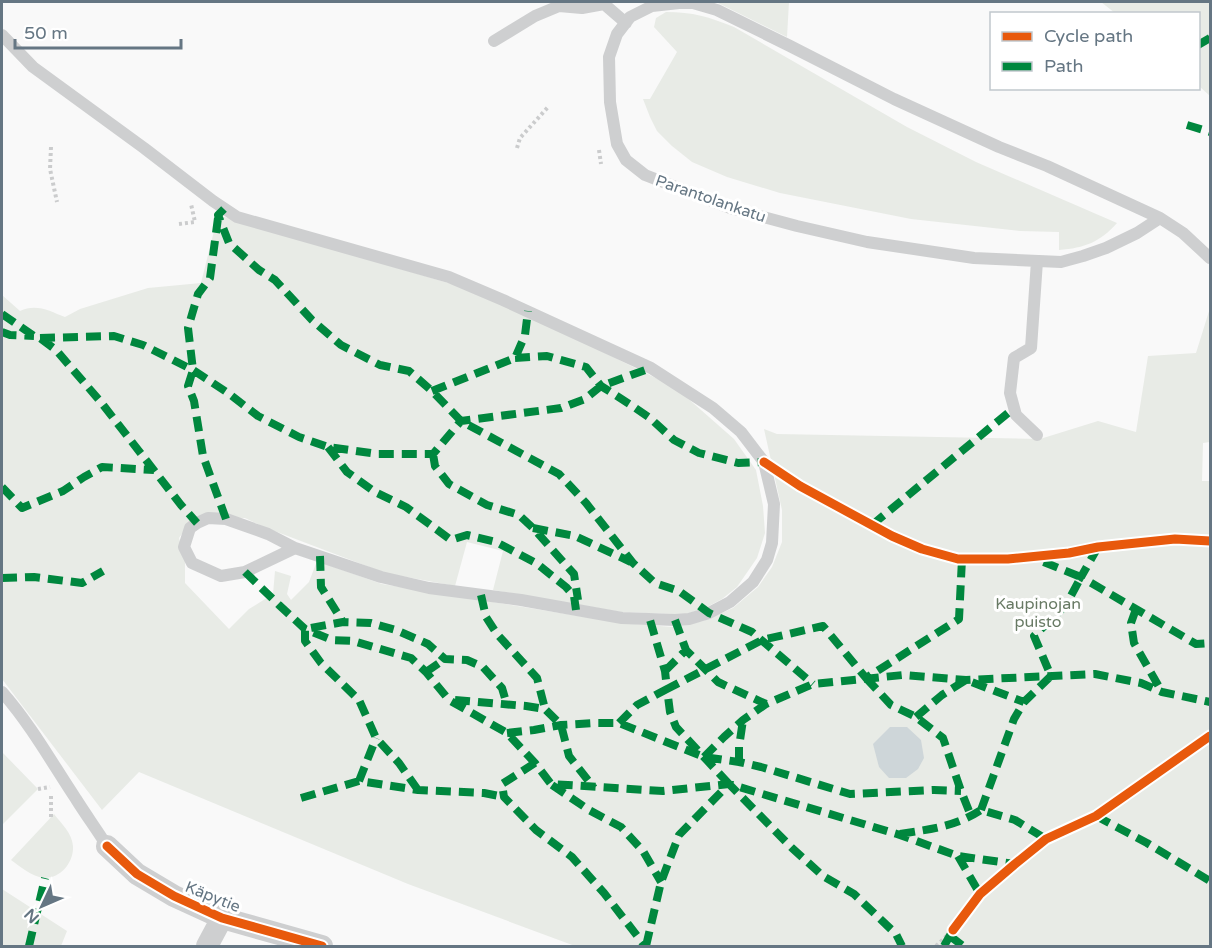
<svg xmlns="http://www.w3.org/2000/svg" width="1212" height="948" font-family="'Varela Round',sans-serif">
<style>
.green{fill:#e8ebe6}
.water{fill:#ced6d9}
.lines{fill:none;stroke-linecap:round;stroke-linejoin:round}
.path{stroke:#cbcccd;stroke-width:4;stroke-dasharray:3 3;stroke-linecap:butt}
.lane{stroke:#cecfd0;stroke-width:12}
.street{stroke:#cecfd0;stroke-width:22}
.quiet{stroke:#00873e;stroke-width:8;stroke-dasharray:15 8;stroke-linecap:butt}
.cycleway-casing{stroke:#fff;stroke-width:13}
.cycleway{stroke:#e8590c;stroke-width:9}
.labels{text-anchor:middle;stroke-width:6;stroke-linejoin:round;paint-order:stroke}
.street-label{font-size:16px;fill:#657683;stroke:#fff}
.park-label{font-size:16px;fill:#687a64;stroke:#fff}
</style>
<rect width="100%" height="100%" fill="#f9f9f9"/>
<path class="green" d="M719,2L736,3L738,2H789L787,37L718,3Z
M1101,2H1210V96L1199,86L1198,14L1115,13Z
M666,12C693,12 709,17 734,27L907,127L976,162L1117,223C1100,242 1085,248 1059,250V232L1020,231L911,219L780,193L727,177L692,162L672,146L657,131L650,117L643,99H650L677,52L654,27L656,18Z
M218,215L455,285L530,316L676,388L734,439L756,470L763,506L765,533L757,558L737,587L722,599L707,607L687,614H672L621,612L493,590L503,551L467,542L455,586L385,573L264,527L245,518L194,517L179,538L185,561V583L229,629L249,609L273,594L275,571L291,576L287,594L291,600L309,582L317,561L382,584L622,623L673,627L703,621L733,608L758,587L772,567L782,542V510L764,429L777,434L1040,439L1098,421L1136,432L1148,356L1196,353L1210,308V442L1203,443L1202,481H1210V946H575L408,884L139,772L102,810L2,679V295L20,311C36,303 50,311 65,317L80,309L148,288L201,283Z
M2,752L38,789L2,825Z
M54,814C61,823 72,833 73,846C74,862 61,878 45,878C32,877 21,867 11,860Z
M2,889L67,931L61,946H2Z"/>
<path class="water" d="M890,727H907L921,740L924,758L918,769L906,778H889L879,767L873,744Z"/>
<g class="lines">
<path class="path" d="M51,147L50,169L57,202
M517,148L520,138L549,106
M599,150L601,164
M179,224L195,222L191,204
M38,789L50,787
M51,817V793
M936,946L953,930"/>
<path class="lane" d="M604,4L626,23
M2,35L33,67L144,148L213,201L237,217L449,277L503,300L651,368L713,408L741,432L764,462L774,504L772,543L767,560L753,582L730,602L709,613L689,619L675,620L622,618L521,600L429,588L381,577L295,548L268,534L226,519L208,518L197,523L190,528L184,547L192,563L221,576L245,572L295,548
M494,41L535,16L559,6L582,8L604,4V2
M1160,218L1137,233L1106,248L1083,256L1061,262L974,258L867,242L797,226L730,208L645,175L626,160L617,144L610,102L609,57L617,34L630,17L652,6L679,3H693L717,10L790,46L894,99L999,147L1047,166L1160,218L1183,233L1210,258
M1037,261L1031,348L1014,358L1010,393L1016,415L1037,435
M2,692C31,725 52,763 76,799C86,815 97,830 107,846"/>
<path class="street" d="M107,846L137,874L174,896L222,918L322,946
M207,946L222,918"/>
<path class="quiet" d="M1198,45L1210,38
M1162,89V88
M1187,125L1210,132
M224,209L218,215L229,243L259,270L275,280L312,320L341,345L380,365L409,371L432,391L461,421L559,474L586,503L633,563L655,583L679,591L709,613L752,632L813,684
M218,218L210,278L198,294L188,328L193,370L188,386L194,401L203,456L226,519
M2,314L34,336L40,338L56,350L100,401L181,505L197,523
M2,332L10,335L34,336
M40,338L114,336L143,345L193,370L228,393L258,416L299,437L328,447L378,454H433L461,421L561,408L585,399L601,386L651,368
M515,358L547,356L586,367L601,386L631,405L650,418L674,440L699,453L738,463L764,462
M432,391L515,358L525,335L528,311
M328,447L347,472L375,492L406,507L451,540L467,535L496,542L536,563L566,587L574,596L576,610
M433,454L435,466L449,484L487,505L519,515L533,528L574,574L578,600
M2,487L22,508L63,491L84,477L102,467L154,470
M872,525L1014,408
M533,528L575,536L631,562
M1098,547L1081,577L1196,644L1210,643
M320,556L321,587L343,622
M245,572L279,605L305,629L332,640L353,641L411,658L426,672L449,700L507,733L535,763L551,784L663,791L729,784L897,834L958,856L1015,864
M2,578L34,577L82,583L103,571
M481,595L486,617L497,634L537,678L545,709
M1136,609L1131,623L1134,643L1162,692
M675,620L686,650
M665,671L686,650L718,682L766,704
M426,672L445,659
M866,678L891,705L916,717L943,738L961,791L971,816
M455,700L526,706L545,709L561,725L569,756L594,788
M916,717L942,695L966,680L1024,702
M619,723L637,705L667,689L665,671L650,620
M507,733L534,730L561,725L595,723H619L704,757L739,762L761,767L850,794L934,790L961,791
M704,757L724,737L743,720L766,704L813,684L903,675L966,680L1095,674L1141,683L1162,692L1210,702
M739,762V747L743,720
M535,763L502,784L504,797L536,830L572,857L604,893L645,946
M359,781L376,738
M729,784L676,727L670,712L667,689L762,640L823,626L866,678L959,619L962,559
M552,785L589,810L621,827L643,851L661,882
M418,790L399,763L376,738L359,700L321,663L305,641V629L343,622L371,623L396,630L428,644L445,659L467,660L483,667L502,688L507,705
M301,798L359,781L418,790L484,793L504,797
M981,810L1014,719L1024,702L1051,676L1034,636L1066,605L1081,577L1036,559
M1096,816L1147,843L1210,881
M900,834C930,829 955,827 981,810L1015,820L1046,839
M958,856L980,894
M950,936L963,946
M29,946L45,878
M646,946L661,882L679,835L729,784L792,848L823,876L854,894L896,934L902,946
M944,946L953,930"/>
<defs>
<path id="cycleway" d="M764,462L800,486L892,536L922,549L958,559H1008L1069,553L1098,547L1175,539L1210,541
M107,846L137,874L174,896L222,918L322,946
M953,930L980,894L1015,864L1046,839L1096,816L1210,736"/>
</defs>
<use href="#cycleway" class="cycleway-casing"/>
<use href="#cycleway" class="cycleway"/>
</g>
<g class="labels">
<g class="street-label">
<text transform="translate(711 198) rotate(19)" y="6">Parantolankatu</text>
<text transform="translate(213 896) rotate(22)" y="6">Käpytie</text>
</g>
<g class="park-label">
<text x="1038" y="609">Kaupinojan<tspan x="1038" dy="18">puisto</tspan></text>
</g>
</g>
<rect width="1212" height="948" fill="none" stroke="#657683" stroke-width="6"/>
<rect x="990" y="12" width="210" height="78" fill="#ffffff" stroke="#c1c8cd" stroke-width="1.5"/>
<rect x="1002" y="32" width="30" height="9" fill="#e8590c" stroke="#c1c8cd" stroke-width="1.5"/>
<text x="1044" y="42" font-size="18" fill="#657683">Cycle path</text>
<rect x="1002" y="62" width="30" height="9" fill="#00873e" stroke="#c1c8cd" stroke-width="1.5"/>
<text x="1044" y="72" font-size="18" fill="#657683">Path</text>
<g transform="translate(42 906) rotate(226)" stroke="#ffffff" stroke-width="4.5" paint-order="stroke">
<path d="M0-4.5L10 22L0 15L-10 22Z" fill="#657683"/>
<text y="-9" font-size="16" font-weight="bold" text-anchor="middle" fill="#657683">N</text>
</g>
<path d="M15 39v9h166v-9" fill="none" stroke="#657683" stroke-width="3"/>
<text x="24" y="39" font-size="18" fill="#657683" stroke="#ffffff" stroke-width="4.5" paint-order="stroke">50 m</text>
</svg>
